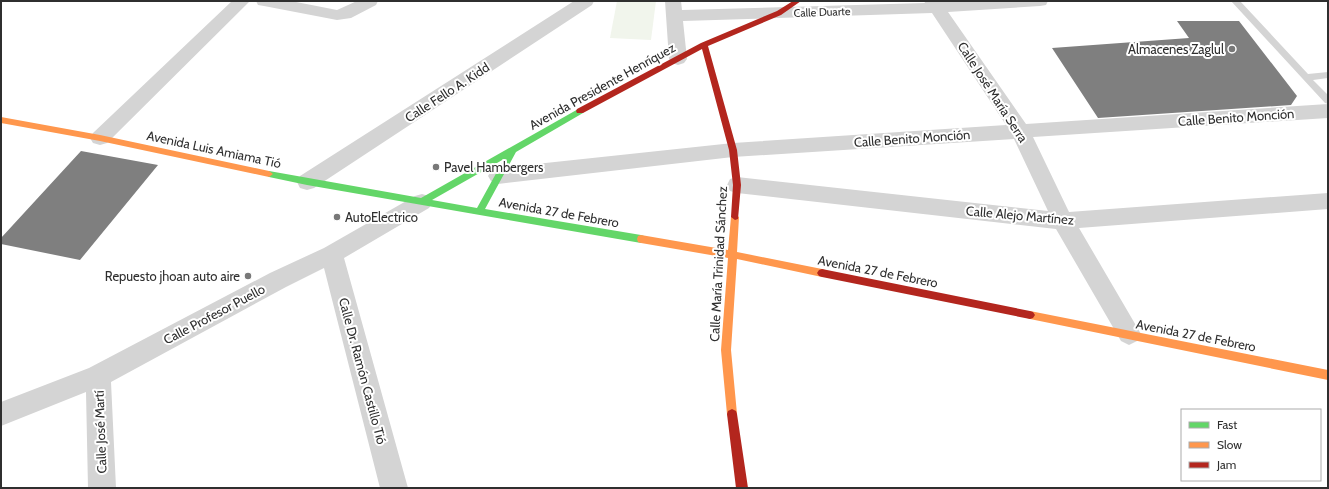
<svg xmlns="http://www.w3.org/2000/svg" width="1329" height="489" font-family="Cabin,sans-serif">
<style>
.green{fill:#f1f5ec}
.building{fill:#7f7f7f}
.lines{fill:none;stroke-linecap:round;stroke-linejoin:round}
.lane{fill:#d4d4d4;fill-rule:evenodd}
.street{fill:#d4d4d4;fill-rule:evenodd}
.fast{fill:#63d668;fill-rule:evenodd}
.slow{fill:#ff974d;fill-rule:evenodd}
.jam{fill:#b3261e;fill-rule:evenodd}
.poi-dot{fill:#787878;stroke:#fff;stroke-width:1.5}
.labels{text-anchor:middle;stroke-width:4;stroke-linejoin:round;paint-order:stroke}
.far-street-label{font-size:11px;fill:#2f2f2f;stroke:#fff}
.poi-label{font-size:13px;fill:#2f2f2f;stroke:#fff;text-anchor:end}
.street-label{font-size:13px;fill:#2f2f2f;stroke:#fff}
</style>
<rect width="100%" height="100%" fill="#fff"/>
<path class="green" d="M617,1H656L651,40L610,38Z"/>
<path class="building" d="M1177,21H1239L1297,96L1291,105L1098,118L1052,48L1189,38Z
M81,151L158,165L80,260L1,244V238Z"/>
<g class="lines">
<path class="lane" d="M1231,1H1240L1308,74L1328,72V78L1313,80L1328,95V104L1325,103Z"/>
<path class="street" d="M232,1H250L107,143L100,145L93,143L90,138L93,133Z
M256,1H291L337,10L357,1H378L376,5L351,18L337,20L264,6L258,5Z
M574,1H594L592,5L314,188L307,190L300,188L297,182L300,176Z
M665,1H681L682,10L925,3L924,1H940L941,2L1048,1L1046,5L1040,6L948,12L1026,124L1328,104V118L1033,137L1069,212L1328,193V209L1079,228L1141,334L1137,341L1129,345L1121,341L1056,229L737,193L730,191L727,185L730,179L737,177L1048,211L1014,139L733,157L498,184L491,181L488,176L491,171L498,168L733,143L1006,125L932,13L683,21L687,59L684,63L678,65L672,63L669,59Z
M422,194L429,196L433,202L429,208L344,258L408,488H380L324,268L286,287L111,382L116,488H88L86,392L1,426V402L89,368L270,273L324,248L415,196Z"/>
<path class="fast" d="M580,108L584,111L583,113L516,152L485,209L641,235L644,236L645,239L644,242L641,243L307,185L269,177L265,174L269,171L421,198ZM504,159L477,208L432,200Z"/>
<path class="slow" d="M1,117L100,135L269,171L273,174L269,177L100,141L1,123Z
M735,214L739,217L737,252L822,269L825,270L827,273L825,276L822,277L737,259L731,350L737,414L736,417L732,419L728,417L727,414L721,350L728,258L641,243L638,242L637,239L638,236L641,235L728,250L731,217Z
M1030,311L1328,370V380L1030,319L1027,318L1025,315L1027,312Z"/>
<path class="jam" d="M793,1H801L781,15L708,46L737,150L741,185L738,219L735,220L731,217L733,185L729,150L702,49L583,113H577L576,111L577,109L701,43L777,11Z
M822,269L1030,311L1033,312L1035,315L1033,318L1030,319L822,277L819,276L817,273L819,270Z
M732,409L736,411L737,414L748,488H736L727,414L728,411Z"/>
</g>
<g class="poi-dot">
<circle cx="1232" cy="49" r="4"/>
<circle cx="436" cy="167" r="4"/>
<circle cx="337" cy="217" r="4"/>
<circle cx="248" cy="276" r="4"/>
</g>
<g class="labels">
<g class="far-street-label">
<text transform="translate(822 12) rotate(-2)" y="4">Calle Duarte</text>
</g>
<g class="poi-label">
<text x="1224" y="54">Almacenes Zaglul</text>
<text x="444" y="172" text-anchor="start">Pavel Hambergers</text>
<text x="345" y="222" text-anchor="start">AutoElectrico</text>
<text x="240" y="281">Repuesto jhoan auto aire</text>
</g>
<g class="street-label">
<text transform="translate(602 86) rotate(-29)" y="5">Avenida Presidente Henríquez</text>
<text transform="translate(447 92) rotate(-33)" y="5">Calle Fello A. Kidd</text>
<text transform="translate(993 92) rotate(57)" y="5">Calle José María Serra</text>
<text transform="translate(1236 117) rotate(-4)" y="5">Calle Benito Monción</text>
<text transform="translate(912 138) rotate(-4)" y="5">Calle Benito Monción</text>
<text transform="translate(214 149) rotate(12)" y="5">Avenida Luis Amiama Tió</text>
<text transform="translate(559 212) rotate(10)" y="5">Avenida 27 de Febrero</text>
<text transform="translate(1020 215) rotate(5)" y="5">Calle Alejo Martínez</text>
<text transform="translate(718 264) rotate(-87)" y="5">Calle María Trinidad Sánchez</text>
<text transform="translate(878 271) rotate(11)" y="5">Avenida 27 de Febrero</text>
<text transform="translate(214 314) rotate(-28)" y="5">Calle Profesor Puello</text>
<text transform="translate(1196 335) rotate(11)" y="5">Avenida 27 de Febrero</text>
<text transform="translate(363 371) rotate(75)" y="5">Calle Dr. Ramón Castillo Tió</text>
<text transform="translate(100 432) rotate(-92)" y="5">Calle José Martí</text>
</g>
</g>
<rect width="1329" height="489" fill="none" stroke="#2f2f2f" stroke-width="4"/>
<rect x="1181" y="409" width="140" height="72" fill="#ffffff" stroke="#acacac"/>
<rect x="1189" y="422" width="20" height="6" fill="#63d668" stroke="#acacac"/>
<text x="1217" y="429" font-size="12" fill="#2f2f2f">Fast</text>
<rect x="1189" y="442" width="20" height="6" fill="#ff974d" stroke="#acacac"/>
<text x="1217" y="449" font-size="12" fill="#2f2f2f">Slow</text>
<rect x="1189" y="462" width="20" height="6" fill="#b3261e" stroke="#acacac"/>
<text x="1217" y="469" font-size="12" fill="#2f2f2f">Jam</text>
</svg>
